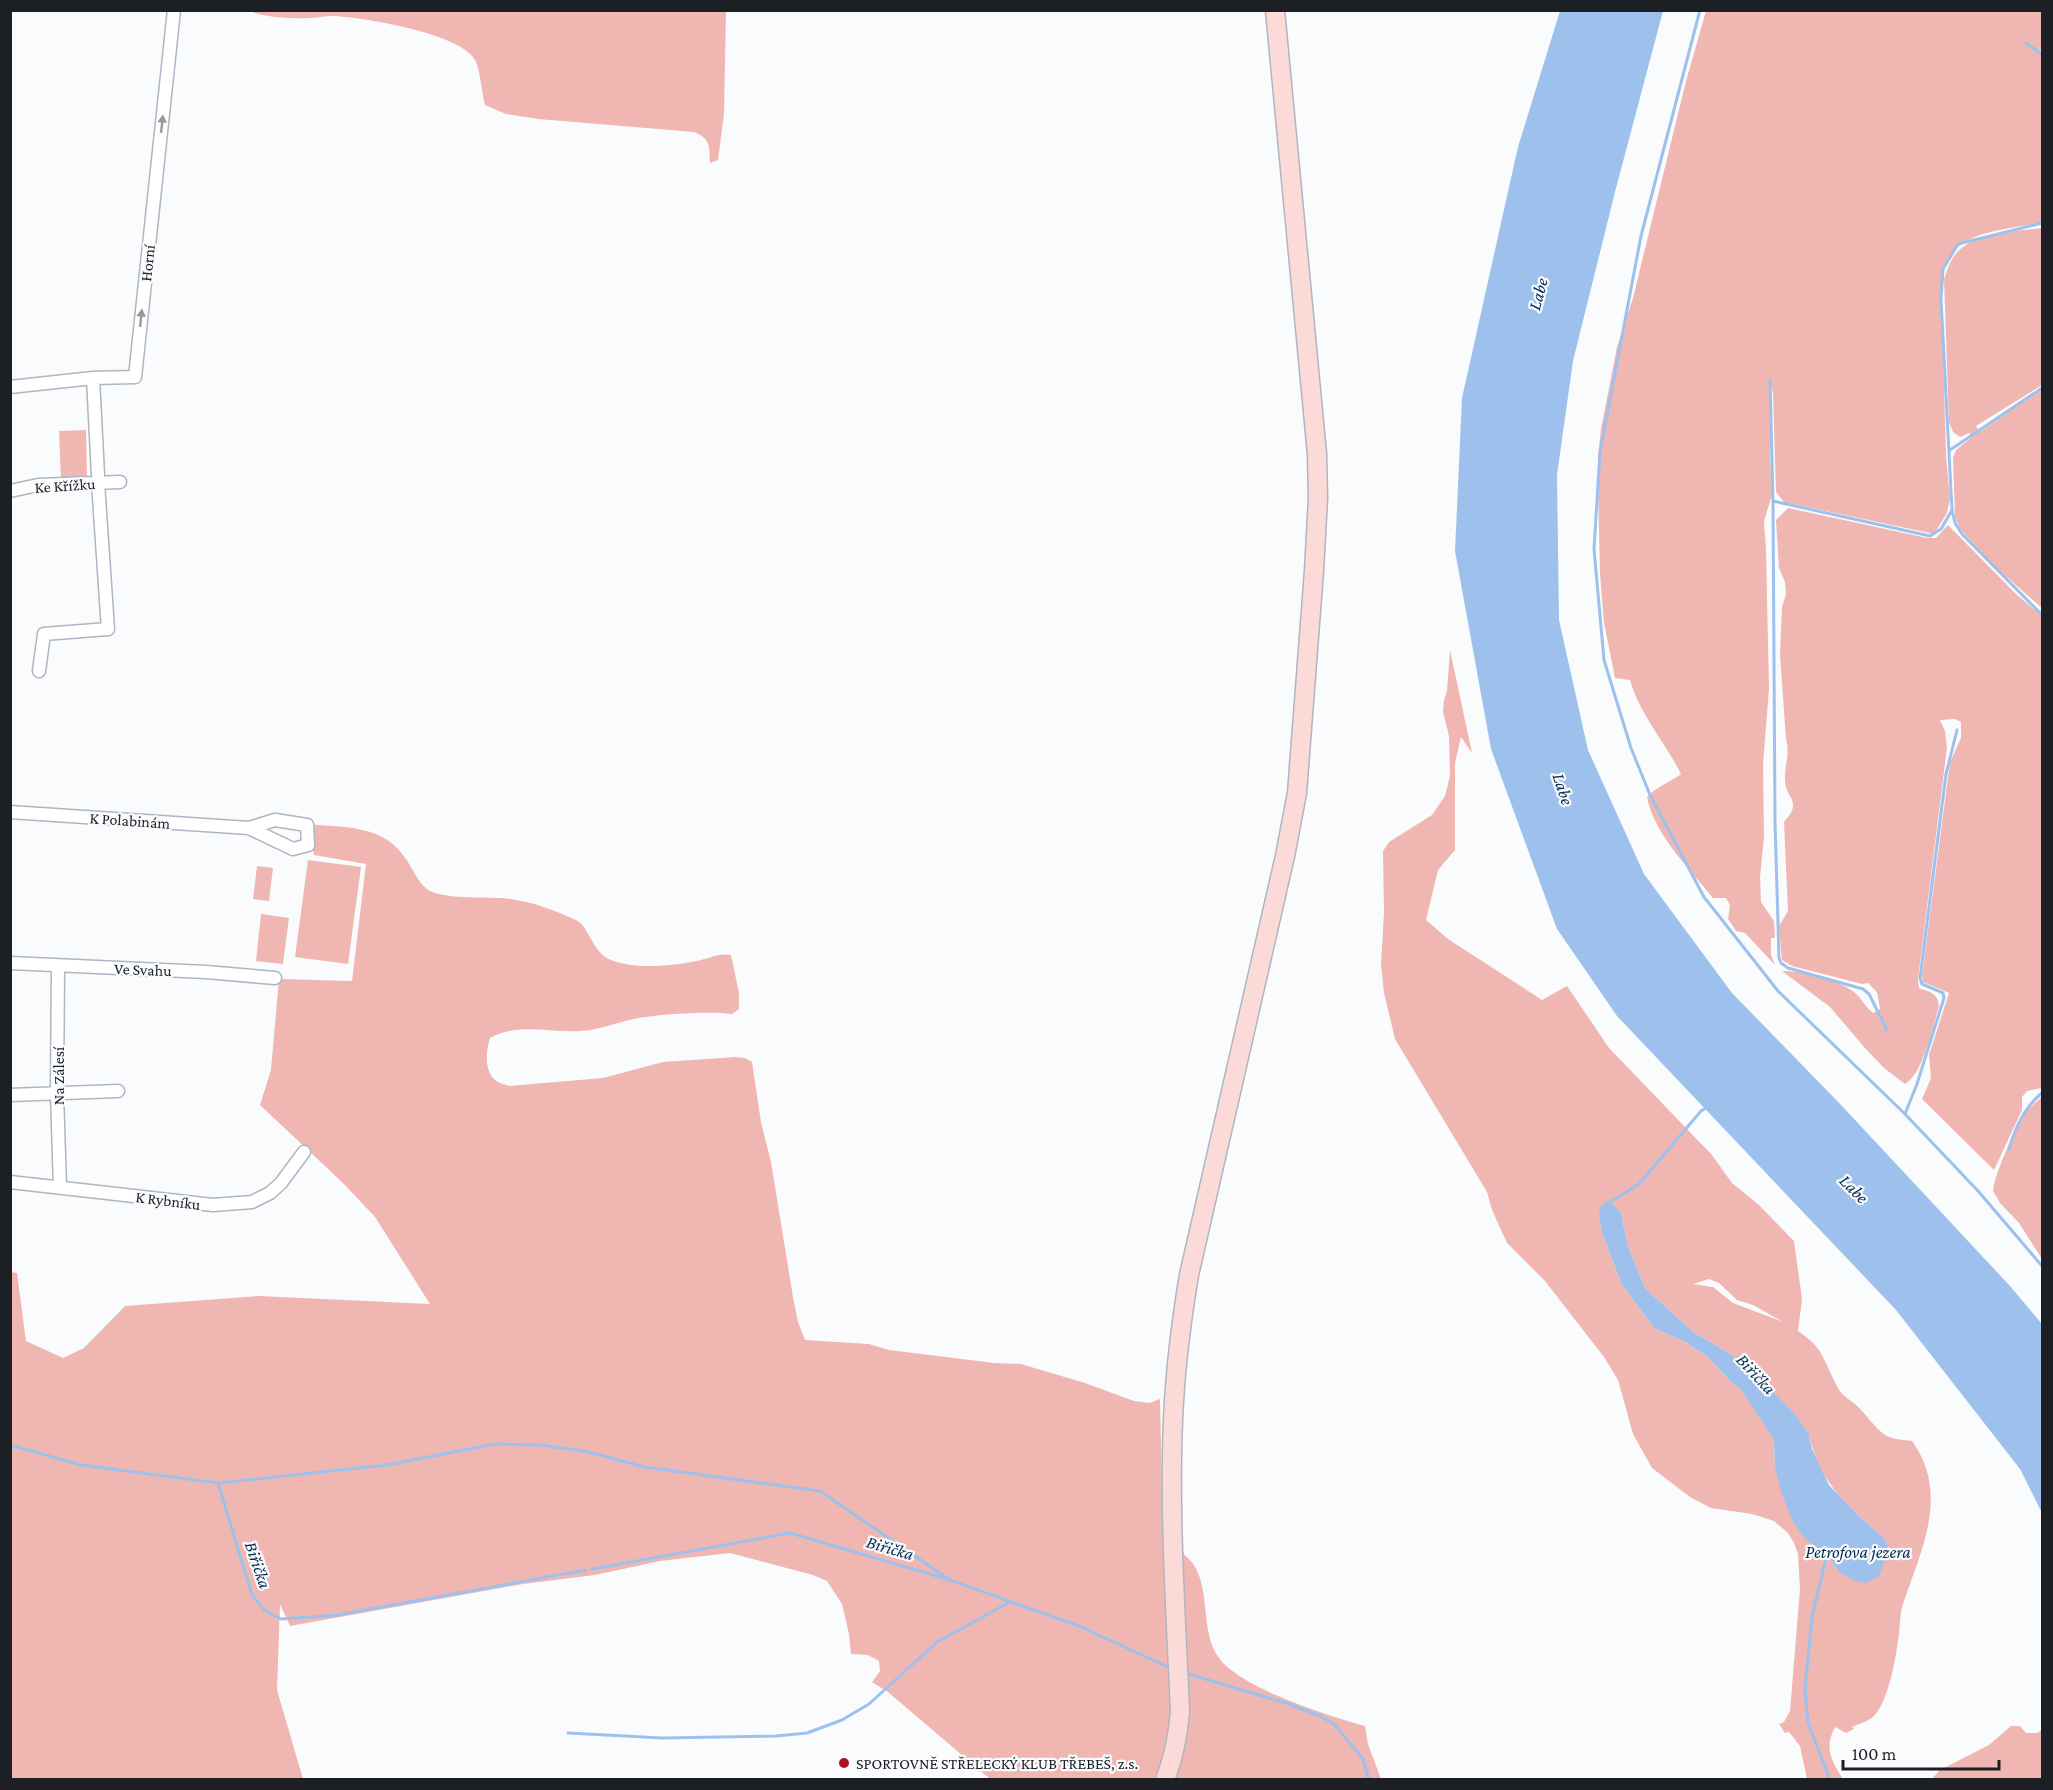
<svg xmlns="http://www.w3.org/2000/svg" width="2053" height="1790" font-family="'Crimson Pro',serif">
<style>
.green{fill:#f0b7b2;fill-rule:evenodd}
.water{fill:#9dc1ec}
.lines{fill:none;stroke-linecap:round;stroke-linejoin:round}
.stream{stroke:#9dc1ec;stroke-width:3}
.street-casing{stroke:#adb6c1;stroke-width:15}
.secondary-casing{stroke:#adb6c1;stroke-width:21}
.street{stroke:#fff;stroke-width:12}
.secondary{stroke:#fcdad8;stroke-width:18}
.oneway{fill:#999a9c}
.poi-dot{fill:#a91321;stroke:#f9fbfd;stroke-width:2}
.labels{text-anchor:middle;stroke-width:4.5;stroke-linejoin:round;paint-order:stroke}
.street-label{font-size:16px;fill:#1c1f23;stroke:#f9fbfd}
.poi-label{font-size:16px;fill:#1c1f23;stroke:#f9fbfd;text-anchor:start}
.water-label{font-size:18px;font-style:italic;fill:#062c53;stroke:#f9fbfd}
</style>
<rect width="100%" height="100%" fill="#f9fbfd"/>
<path class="green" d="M250,11H726L724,114L718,160L710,163C709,146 711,139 694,132L538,119L506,114L485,105C482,93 480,69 475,60C461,33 361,17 332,16C324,16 316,18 309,18C294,19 262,17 250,11Z
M1706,11H2042V50L2039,49L2042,52V222C2017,228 1972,230 1955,250C1947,258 1944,269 1941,279L1946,455L1950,499L1947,513L1934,534L1784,502L1776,492L1773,394L1771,383L1770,454L1772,495L1764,521L1766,550L1769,688L1763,765L1764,837L1760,877L1761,902L1774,921L1775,938H1771V955L1775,965L1745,933L1736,931L1728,919L1730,905L1726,898H1713C1689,868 1654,834 1647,797C1656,787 1670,782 1681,774C1665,742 1640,715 1630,680L1615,678L1604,623L1600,574L1598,486V456L1601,429L1617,347L1633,298L1686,81Z
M2042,228V385L1976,426L1980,432L2042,389V608L1992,564L1960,529L1955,517L1953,458L1956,450L1972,437L1969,433L1960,437L1953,432L1949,422L1944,279C1946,273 1948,267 1951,261C1967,231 2013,232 2042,228Z
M86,430L87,479L61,480L59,431Z
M1788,508L1927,538H1936L1948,525L2017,595L2042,616V1088L2027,1091L2022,1097V1110L1994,1170L1922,1099L1931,1078L1929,1055L1949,993L1923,982L1922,976L1950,762L1961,738V722L1955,719L1940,720L1945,731L1947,748L1918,979L1919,988C1930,992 1938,993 1939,1006C1933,1026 1923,1074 1905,1084L1884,1068L1865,1048L1830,1007L1782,971C1799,970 1841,981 1854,992C1862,998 1865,1007 1873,1013L1880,1009L1877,992L1868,983L1862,984L1792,966L1782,960L1779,926L1788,911L1784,822C1789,816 1793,812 1793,805C1793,798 1787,793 1786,787C1782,770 1791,756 1786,739L1780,655L1782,607L1786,594L1785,582L1779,568L1776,520Z
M1450,650L1472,753L1461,737L1455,763V850L1438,870L1426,920L1448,939L1542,1000L1567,986L1609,1048L1712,1155L1732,1183L1759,1205L1790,1237L1794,1241L1802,1299L1798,1331C1824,1348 1823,1360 1837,1386C1841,1395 1849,1399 1856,1405C1866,1414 1874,1427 1885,1435C1891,1439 1904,1440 1912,1441C1951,1495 1920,1552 1902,1607C1900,1616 1900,1625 1899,1634C1896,1656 1889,1702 1873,1717C1868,1721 1859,1724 1852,1727L1854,1729L1846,1733L1835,1727C1824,1748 1831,1760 1843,1779H1807L1800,1746L1789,1732L1785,1733L1779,1724L1784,1722L1790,1711L1793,1675L1800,1589L1798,1554L1794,1543L1788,1533L1774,1521L1752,1514L1711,1508L1690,1497L1652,1468L1633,1434L1618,1380L1604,1357L1545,1281L1507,1243L1492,1210L1487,1192L1395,1039L1384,993L1381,964L1384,913L1383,851L1389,842L1432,815L1445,796L1450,776L1449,736L1443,712L1444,700L1447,691ZM1621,1213L1628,1246L1645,1288L1692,1331L1747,1364L1809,1435C1820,1484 1848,1506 1884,1538L1839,1572L1828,1556L1813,1546L1775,1468L1774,1440L1740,1387L1731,1382L1709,1358L1687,1343L1654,1328L1621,1283L1601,1230L1599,1216ZM1709,1279L1719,1283L1737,1300L1753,1305L1783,1322L1733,1303L1713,1287L1693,1284Z
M308,824C345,828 383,824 406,859C413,869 419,885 430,891C448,900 490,896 511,899C533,902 556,911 576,920C590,927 592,953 611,960C635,970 676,966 701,960C713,957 719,953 731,955L739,993V1009L732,1014C708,1011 663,1014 639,1018C619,1021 601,1030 581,1031C549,1033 519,1022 490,1038C486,1051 484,1070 495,1080C498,1083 505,1084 509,1086L603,1078L663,1062L736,1057L745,1058L752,1062L761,1122L771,1162L793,1297L798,1322L805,1340L869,1344L889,1350L994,1363L1021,1364L1085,1383L1134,1401L1150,1403L1160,1399L1163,1537C1173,1546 1187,1555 1194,1565C1211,1593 1200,1632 1219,1658C1240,1688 1329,1716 1365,1726L1368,1744L1381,1779H990L888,1692L872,1682L880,1671L879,1661L868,1655L851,1654L849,1634L842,1604L827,1581L813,1575L730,1553L660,1561L595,1575L523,1584L290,1626L280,1604L277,1690L303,1779H11L10,1272L17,1273L26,1341L63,1358L84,1348L125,1306L259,1296L430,1304L375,1217L343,1183L260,1105L271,1070L279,979L352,981L366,864L314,855Z
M308,860L361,867L348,964L295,957Z
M257,866L273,868L269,901L253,899Z
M261,914L289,918L283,964L256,961Z
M2042,1096V1259L2019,1223L2000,1203L1993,1191C1994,1176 2016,1125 2026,1112C2030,1106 2037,1103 2042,1096Z
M2011,1726H2020L2026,1733H2037L2042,1730V1779H1932L1940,1770L1989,1745Z"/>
<path class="water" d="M1560,11H1663L1616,188L1573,361L1557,475L1559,620L1588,750L1644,874L1732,993L1842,1106L2010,1286L2042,1324V1513L2020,1469L1896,1310L1617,1016L1557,929L1491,749L1455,551L1462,398L1518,147Z
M1606,1202L1614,1205L1621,1213L1628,1246L1645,1288L1692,1331L1747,1364L1798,1418L1809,1435L1812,1449L1829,1485L1858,1515L1884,1538L1889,1549L1879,1576L1866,1583L1855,1581L1839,1572L1828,1556L1804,1538L1792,1520L1782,1494L1775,1468L1774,1440L1740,1388L1731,1382L1709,1358L1687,1343L1654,1328L1621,1283L1601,1230L1599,1216L1600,1207Z"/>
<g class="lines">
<path class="stream" d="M1700,10L1641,236L1600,452L1594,549L1604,660L1631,748L1650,795L1704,897L1778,991L1905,1114L1979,1192L2042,1266
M2026,43L2042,54
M2042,223L1958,244L1943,269L1941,299L1952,510L1955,523L1962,534L2042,615
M1770,380L1773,501
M1950,450L2042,388
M1887,1030L1869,994L1863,989L1788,968L1781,963L1779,958L1775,822L1773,501L1930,536L1941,529L1952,510
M1905,1114L1917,1084L1944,998L1943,993L1922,984L1920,978L1946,774L1957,730
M2009,1149C2015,1128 2024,1107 2042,1093
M1608,1204V1203L1639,1184L1701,1111L1709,1106
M10,1445L81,1465L218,1483L252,1595L265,1611L281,1619L337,1615L586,1570
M218,1483L387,1465L495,1444L540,1445L589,1452L644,1467L820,1491L950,1580
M1827,1554L1812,1617L1805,1688L1808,1723L1830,1780
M592,1569L790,1533L950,1580L1079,1626L1168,1667
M1188,1674L1286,1703L1322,1717L1334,1724L1363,1759L1369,1780
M568,1733L662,1738L776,1736L807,1733L842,1720L869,1704L937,1642L1010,1602"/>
<defs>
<path id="street" d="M93,378L98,475
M10,387L93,378L135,377L174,10
M10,491L38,485L120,482
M39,671L44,634L108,629L98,483
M10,812L249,828L275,820L307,825L308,845L293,849L249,828
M10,963L206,972L275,978
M58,966L57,1094L60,1187
M10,1095L118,1091
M10,1182L213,1205L252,1202L270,1193L281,1183L304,1152"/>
<path id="secondary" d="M1165,1780C1174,1757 1178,1736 1180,1712C1176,1615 1169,1517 1173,1420C1175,1371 1181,1323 1189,1275L1285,856L1297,793L1314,571L1318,498L1317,454L1275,10"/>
</defs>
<use href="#street" class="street-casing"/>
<use href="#secondary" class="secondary-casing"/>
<use href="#street" class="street"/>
<use href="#secondary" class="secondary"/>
</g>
<defs><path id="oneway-solid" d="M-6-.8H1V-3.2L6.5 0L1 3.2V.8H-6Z" transform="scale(1.5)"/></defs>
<g class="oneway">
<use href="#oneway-solid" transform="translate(162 124) rotate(-84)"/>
<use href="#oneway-solid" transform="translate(141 318) rotate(-84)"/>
</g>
<circle class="poi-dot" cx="844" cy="1763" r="6"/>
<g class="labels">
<g class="street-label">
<text transform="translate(147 263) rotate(-84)" y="6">Horní</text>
<text transform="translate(65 485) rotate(-4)" y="6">Ke Křížku</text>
<text transform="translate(130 820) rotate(4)" y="6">K Polabinám</text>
<text transform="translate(143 969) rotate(2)" y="6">Ve Svahu</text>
<text transform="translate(58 1076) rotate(-90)" y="6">Na Zálesí</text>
<text transform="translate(168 1200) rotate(7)" y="6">K Rybníku</text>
</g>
<g class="poi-label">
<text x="856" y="1769">SPORTOVNĚ STŘELECKÝ KLUB TŘEBEŠ, z.s.</text>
</g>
<g class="water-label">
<text transform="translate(1538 294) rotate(-75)" y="6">Labe</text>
<text transform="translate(1563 789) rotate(72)" y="6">Labe</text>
<text transform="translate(1854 1189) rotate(45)" y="6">Labe</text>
<text transform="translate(1756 1374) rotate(47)" y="6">Biřička</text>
<text transform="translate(890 1548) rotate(16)" y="6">Biřička</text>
<text x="1858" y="1558">Petrofova jezera</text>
<text transform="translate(258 1565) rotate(71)" y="6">Biřička</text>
</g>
</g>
<rect width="2053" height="1790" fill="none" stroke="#1c1f23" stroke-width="24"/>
<path d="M1843 1760v9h156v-9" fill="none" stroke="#1c1f23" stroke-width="3"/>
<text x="1852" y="1760" font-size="18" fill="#1c1f23" stroke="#f9fbfd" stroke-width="4.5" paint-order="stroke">100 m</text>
</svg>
